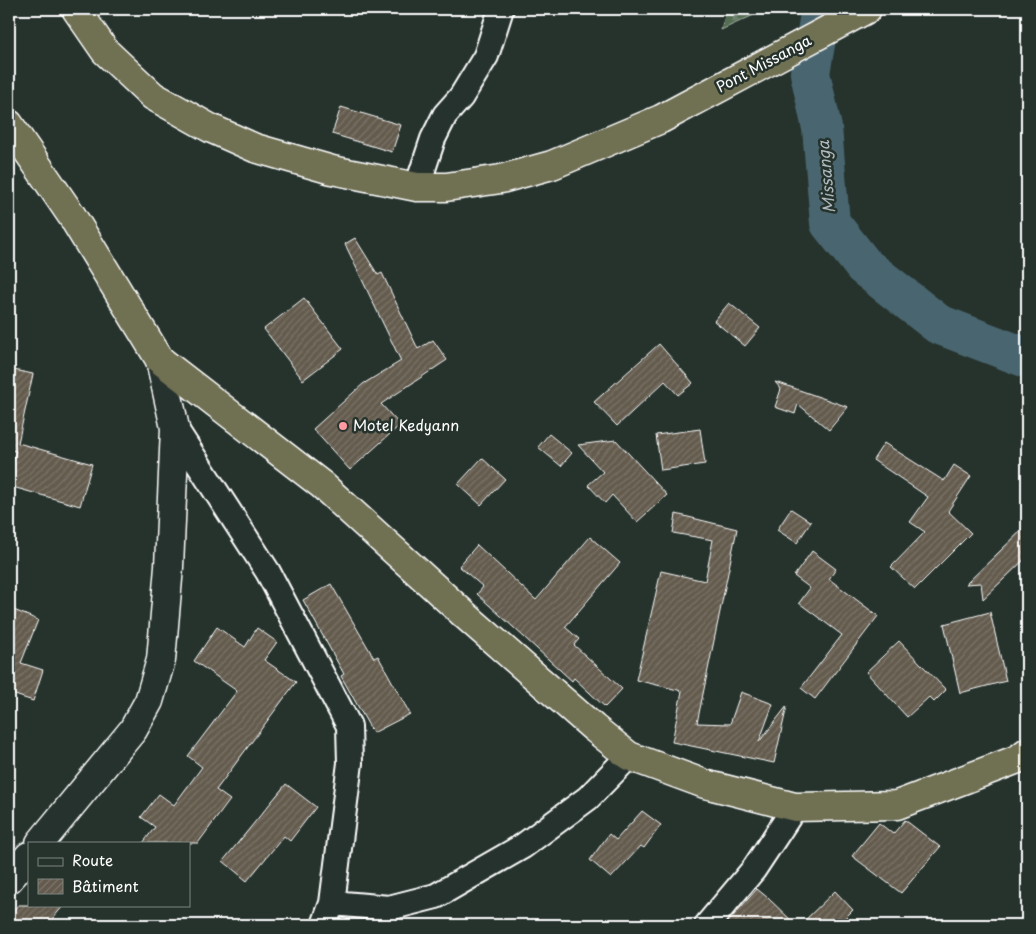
<svg xmlns="http://www.w3.org/2000/svg" width="1036" height="934" font-family="'Playpen Sans',sans-serif">
<style>
.forest{fill:url(#forest-firs);stroke:#aab6a9}
.lines{fill:none;stroke-linecap:round;stroke-linejoin:round}
.river{stroke:#4a6670;stroke-width:40}
.building{fill:url(#building-hatch);stroke:#fff}
.minor-casing{stroke:#fff;stroke-width:28}
.tertiary-casing{stroke:#fff;stroke-width:31}
.trunk-casing{stroke:#fff;stroke-width:31}
.minor{stroke:#26332d;stroke-width:24}
.tertiary{stroke:#26332d;stroke-width:28}
.trunk{stroke:#706f52;stroke-width:28}
.poi-dot{fill:#ff9aa2;stroke:#26332d;stroke-width:2}
.labels{text-anchor:middle;stroke-width:5;stroke-linejoin:round;paint-order:stroke}
.street-label{font-size:15px;fill:#fff;stroke:#26332d}
.poi-label{font-size:15px;fill:#fff;stroke:#26332d;text-anchor:start}
.water-label{font-size:16px;font-style:italic;fill:#aebabf;stroke:#26332d}
</style>
<defs>
<pattern id="forest-firs" width="22" height="20" patternUnits="userSpaceOnUse" patternTransform="scale(1.25)"><rect width="22" height="20" fill="#556d53"/><path d="M5 1l3.5 6h-7zM16 11l3.5 6h-7z" fill="#6e836d"/></pattern>
<pattern id="building-hatch" width="6" height="6" patternUnits="userSpaceOnUse" patternTransform="scale(1.25)"><rect width="6" height="6" fill="#645b4e"/><path d="M-1 1l2-2M0 6l6-6M5 7l2-2" fill="none" stroke="#7b7469"/></pattern>
</defs>
<rect width="100%" height="100%" fill="#26332d"/>
<filter id="ink" filterUnits="userSpaceOnUse"><feTurbulence type="fractalNoise" baseFrequency=".02" numOctaves="2"/><feDisplacementMap in="SourceGraphic" scale="10" xChannelSelector="R" yChannelSelector="G"/><feConvolveMatrix kernelMatrix="1 2 1 2 8 2 1 2 1" color-interpolation-filters="sRGB"/></filter>
<g filter="url(#ink)">
<path class="forest" d="M727,9H767L721,30Z"/>
<g class="lines">
<path class="river" d="M821,9L810,73L822,128L830,223L864,266L938,324L1027,358"/>
</g>
<path class="building" d="M341,107L401,125L392,152L332,134Z
M355,238L378,275L382,273L418,349L433,340L447,360L381,404L400,425L350,470L313,429L363,384L401,361L345,244Z
M304,298L343,349L303,380L264,329Z
M729,303L760,328L745,346L714,321Z
M659,344L693,383L678,395L665,381L617,426L594,402Z
M9,369L33,374L18,443L92,464L80,506L9,486V475L16,451L9,450Z
M775,382L782,384L848,407L829,430L798,404L795,414L775,407L781,389Z
M700,429L705,464L661,470L656,435Z
M549,434L572,453L561,466L538,447Z
M616,440L667,495L637,522L612,495L605,503L588,485L603,472L578,445Z
M884,443L944,481L954,465L971,476L948,511L971,533L915,589L891,567L925,532L910,522L928,497L873,460Z
M482,458L505,479L481,505L458,484Z
M791,509L811,522L797,543L777,530Z
M676,514L737,529L697,723L730,724L741,692L773,704L759,742L787,706L774,763L672,742L682,691L636,680L661,571L705,581L713,540L673,533Z
M1027,525V557L983,599L981,583L966,584Z
M590,537L620,563L565,627L579,639L574,645L622,689L605,707L574,678L572,681L477,594L483,587L459,566L477,545L536,600Z
M812,551L836,569L829,579L878,616L815,699L801,688L842,635L799,603L810,588L794,576Z
M331,584L374,658L378,656L410,714L373,733L341,676L344,674L303,600Z
M9,608L38,620L21,663L43,670L33,701L9,693Z
M990,612L1006,681L960,693L944,624Z
M217,627L245,647L257,628L277,642L264,660L296,682L216,790L230,800L198,843H143L155,827L141,817L159,794L174,805L202,767L188,756L237,691L194,661Z
M899,641L946,690L934,702L929,697L907,717L866,672Z
M286,784L316,807L290,841L284,836L247,881L223,861Z
M642,811L661,825L644,848L641,846L611,878L590,860L609,834L616,840Z
M905,820L940,847L901,893L852,856L879,823L893,834Z
M757,889L768,898L796,925H725Z
M835,891L853,910L838,925H800Z
M18,905H64L47,925H9V916Z"/>
<g class="lines">
<defs>
<path id="minor" d="M417,187L433,139L445,115L461,97L486,56L501,9
M175,428L268,572L349,726L350,763L332,903L324,925
M332,903L389,908L436,896L523,846L588,798L629,756
M707,925L754,869L795,807"/>
<path id="tertiary" d="M40,843L133,730L149,701L161,660L169,567L175,428L160,360
M9,879L29,856"/>
<path id="trunk" d="M76,9L105,51L153,96L210,128L255,148L332,170L417,187H446L501,179L552,165L661,119L867,9
M9,124L72,216L160,360L322,485L467,617L594,728L629,756L705,784L795,807L897,805L1018,759L1027,752"/>
</defs>
<use href="#minor" class="minor-casing"/>
<use href="#tertiary" class="tertiary-casing"/>
<use href="#trunk" class="trunk-casing"/>
<use href="#minor" class="minor"/>
<use href="#tertiary" class="tertiary"/>
<use href="#trunk" class="trunk"/>
</g>
</g>
<circle class="poi-dot" cx="343" cy="426" r="5"/>
<g class="labels">
<g class="street-label">
<text transform="translate(764 64) rotate(-28)" y="5">Pont Missanga</text>
</g>
<g class="poi-label">
<text x="353" y="431">Motel Kedyann</text>
</g>
<g class="water-label">
<text transform="translate(826 177) rotate(-95)" y="6">Missanga</text>
</g>
</g>
<rect width="1036" height="934" fill="none" stroke="#26332d" stroke-width="30"/>
<rect x="15" y="15" width="1006" height="904" fill="none" stroke="#fff" stroke-width="2" filter="url(#ink)"/>
<rect x="28" y="842" width="162" height="65" fill="#26332d" stroke="#7d8581"/>
<rect x="38" y="858" width="25" height="8" fill="#26332d" stroke="#7d8581"/>
<text x="72" y="866" font-size="15" fill="#ffffff">Route</text>
<rect x="38" y="879" width="25" height="15" fill="url(#building-hatch)" stroke="#7d8581"/>
<text x="72" y="892" font-size="15" fill="#ffffff">Bâtiment</text>
</svg>
